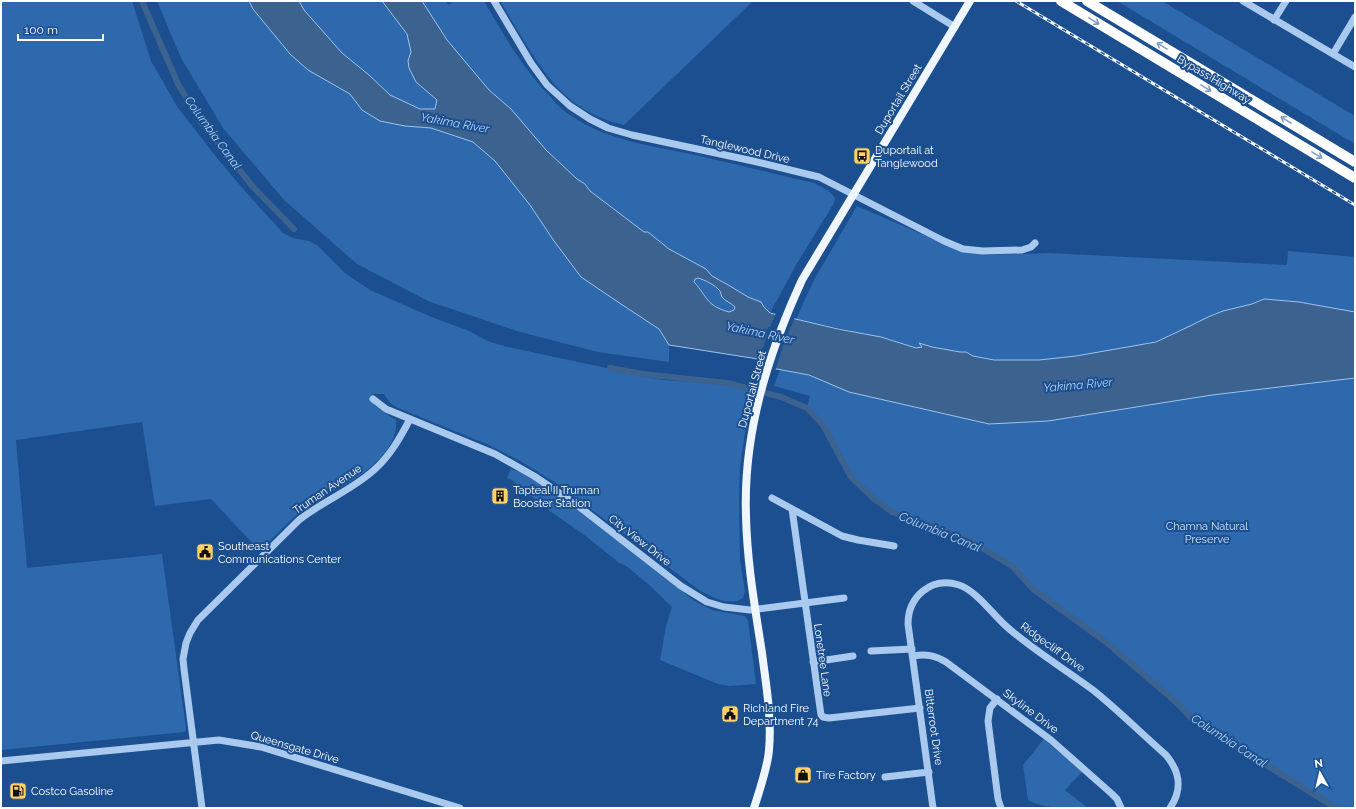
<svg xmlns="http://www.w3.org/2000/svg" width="1356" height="809" font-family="Raleway,sans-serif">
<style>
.green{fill:#2e69ad}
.water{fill:#3c6290;stroke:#9cc4f0;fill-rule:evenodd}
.pier{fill:#1b4f8f}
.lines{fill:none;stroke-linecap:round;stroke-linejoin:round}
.canal{stroke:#3c6290;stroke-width:6}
.minor{stroke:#a9c9ee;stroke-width:7}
.major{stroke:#f0f6ff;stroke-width:8}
.highway{stroke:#fff;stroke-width:10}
.rail-casing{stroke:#fff;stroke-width:3}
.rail{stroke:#1b4f8f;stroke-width:1.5;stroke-dasharray:4.5;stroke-linecap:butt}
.oneway{stroke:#829ec1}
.labels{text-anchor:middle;stroke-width:4;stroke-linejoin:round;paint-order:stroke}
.street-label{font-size:11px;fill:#fff;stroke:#1b4f8f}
.poi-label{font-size:11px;fill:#fff;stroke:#1b4f8f;text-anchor:start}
.park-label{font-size:11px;fill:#cfe3fa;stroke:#1b4f8f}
.water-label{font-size:12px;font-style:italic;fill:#b5d3f5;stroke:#1b4f8f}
</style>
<rect width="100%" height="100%" fill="#1b4f8f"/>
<path class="green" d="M1,1H132L151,61L178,108L217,158L250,197L283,233L293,238L309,241L318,246L345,273L370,290L434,318L467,330L490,342L508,347L611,369L618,372L663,380L735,385L751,389L740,467L739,500L740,560L745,592L743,598C730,607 712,597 699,590L556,483L522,462L489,445L398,408L390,403L384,394H373L370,399L375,406L396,420C399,450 364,475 341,487C333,491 324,494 316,500C295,514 278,533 260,551L211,499L155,506L142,422L16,440L27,568L162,554L186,728L185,732L1,750Z
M157,1H249L253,9L290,54L308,70L350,94L362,110L405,126L431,128L473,142L495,161L530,205L554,241L581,277L621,304L659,329L669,345V362L598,352L520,332L428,301L357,264L284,200L223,128L181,58Z
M299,1H382L407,34L411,52L408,61L416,82L437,100L435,109H420L390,95L369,75L342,53L304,10Z
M422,1H445L449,5L453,1H484C504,35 521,67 549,95C553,100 558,106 563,110C605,143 659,146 708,158C744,166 779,175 814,183L829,191L835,198L834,203L796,265L770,313L761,302L748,297L730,286L712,276L706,269L669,249L648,232H644L590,191L585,184L577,179L546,150L511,109L489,90L447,40Z
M500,1H753L624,125C606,121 587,113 572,101C542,77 520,33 500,1Z
M1117,1H1162L1355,116V144Z
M857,206L963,252L992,255L1048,253L1287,265L1288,251L1355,257V312L1299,302L1264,299L1252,304L1223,311L1208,317L1190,326L1156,342L1076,356L1039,360H994L973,356L966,352H960L932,347L920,343L923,347L922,348H916L890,339L796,319L814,280Z
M698,278C705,280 715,285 719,291C721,293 721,295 722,297C725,301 731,303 735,307V310L729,312C705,305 708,297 694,281L695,279Z
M1355,365V808H1336L1193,720L1177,703L1107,643L1033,589L1011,566L970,541L938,528L892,512L873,498L851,477L823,425L807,408L810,396L774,386L780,370L808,375L815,378Z
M511,469L522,473L550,490L578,510L673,583L694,601L712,610L745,616L748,621L756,684L729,686L718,684L660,660L666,626L672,607L647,583L626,566L618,562L587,537L543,506L512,480L507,478Z
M1044,739L1082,772L1065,790L1088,808C1071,808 1041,809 1028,800L1023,765Z"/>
<path class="water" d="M249,1H299L304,10L342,53L369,75L390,95L420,109H435L437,100L416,82L409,68L408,61L411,52L407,34L382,1H422L447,40L489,90L511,109L546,150L577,179L585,184L590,191L644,232H648L669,249L706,269L712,276L730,286L748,297L761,302L764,307L770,313L838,329L881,337L916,348L922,347L919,343L932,347L960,352H966L973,356L994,360H1039L1076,356L1156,342L1190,326L1208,317L1223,311L1252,304L1264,299L1299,302L1355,312V378L1212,395L1048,421L989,424L849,392L809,375L766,367L758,359L669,345L659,329L621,304L581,277L554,241L530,205L495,161L473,142L431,128L405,126L380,121L362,110L350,94L308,70L290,54L253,9ZM698,278C705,280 715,285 720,291C721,293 721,295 722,297C725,301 731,303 735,307L734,310L729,312C705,305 708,297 694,282L695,279Z"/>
<path class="pier" d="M776,313L795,317L788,334L789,335L788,340H785L775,371L765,369L758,361L768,333L766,332L768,327H770Z"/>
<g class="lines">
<path class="canal" d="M142,1L178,84L201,122L254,188L294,229
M610,368L643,374L728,383L781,397L807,408L823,425L851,477L873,498L892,512L938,528L970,541L1012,566L1033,589L1107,643L1177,703L1193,720L1336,808"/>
<path class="minor" d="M494,1L531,63L547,85L570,106L590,119L608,128L632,135L753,161L819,177L944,241L963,249L983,251L1022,250L1031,247L1035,243
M913,1L955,27
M1243,1L1355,67
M1274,20L1286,1
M1333,54L1355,17
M373,399L386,409L495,454L534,476L577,505L681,586L707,602L724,607L750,610L844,598
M772,498L842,536L858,540L894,546
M792,509L821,715L823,717L829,718L920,708
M871,651L912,649
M913,656C926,654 935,655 946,662L1051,740L1112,794L1117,799L1121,808
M813,662L853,656
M997,699L990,708L988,721L998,799L1001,808
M1,761L219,740L261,747L460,808
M885,777L929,772
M202,808L184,669L183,659L186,643L190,633L198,620L299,520C323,501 352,490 374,470C390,456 400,438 410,419
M933,808L908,624C908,597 931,576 959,585C977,591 993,615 1007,627C1033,650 1065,669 1093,690C1118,710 1142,734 1166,755C1180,772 1183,789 1170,808"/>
<path class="major" d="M754,808C759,792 768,766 769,750C772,717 766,685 762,653C755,608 747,562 746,516C743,433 768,354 802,280L970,1"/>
<path class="highway" d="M1061,1L1355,178
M1087,1L1355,162"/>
<defs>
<path id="rail" d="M1016,1L1355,205"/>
</defs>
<use href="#rail" class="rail-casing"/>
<use href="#rail" class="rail"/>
</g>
<defs><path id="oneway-shaft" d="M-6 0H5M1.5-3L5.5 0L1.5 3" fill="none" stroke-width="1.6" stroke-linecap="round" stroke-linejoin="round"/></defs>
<g class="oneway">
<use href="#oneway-shaft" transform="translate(1094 21) rotate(31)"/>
<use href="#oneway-shaft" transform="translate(1162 46) rotate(-149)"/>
<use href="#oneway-shaft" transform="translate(1206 88) rotate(31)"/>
<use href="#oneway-shaft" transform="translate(1286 120) rotate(-149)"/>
<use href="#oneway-shaft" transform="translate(1317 155) rotate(31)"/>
</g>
<defs>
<symbol id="bus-square" viewBox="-11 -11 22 22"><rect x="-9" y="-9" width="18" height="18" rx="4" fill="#ffd166" stroke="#1b4f8f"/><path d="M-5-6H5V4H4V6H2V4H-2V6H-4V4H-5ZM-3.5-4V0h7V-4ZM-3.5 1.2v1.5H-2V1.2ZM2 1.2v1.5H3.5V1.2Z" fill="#111"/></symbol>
<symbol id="building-square" viewBox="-11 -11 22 22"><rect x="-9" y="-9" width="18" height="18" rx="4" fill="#ffd166" stroke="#1b4f8f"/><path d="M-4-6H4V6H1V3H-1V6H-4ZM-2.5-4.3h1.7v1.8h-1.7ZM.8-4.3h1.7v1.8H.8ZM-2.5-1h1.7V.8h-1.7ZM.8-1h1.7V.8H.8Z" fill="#111"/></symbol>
<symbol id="civic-square" viewBox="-11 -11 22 22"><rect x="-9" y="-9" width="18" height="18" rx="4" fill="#ffd166" stroke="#1b4f8f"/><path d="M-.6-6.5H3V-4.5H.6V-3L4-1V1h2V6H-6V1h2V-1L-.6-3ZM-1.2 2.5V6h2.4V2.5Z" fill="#111"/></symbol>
<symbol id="shop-square" viewBox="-11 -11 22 22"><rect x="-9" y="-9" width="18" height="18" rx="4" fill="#ffd166" stroke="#1b4f8f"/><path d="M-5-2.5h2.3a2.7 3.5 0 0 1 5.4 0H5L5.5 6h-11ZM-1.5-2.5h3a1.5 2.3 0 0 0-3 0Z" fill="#111"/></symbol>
<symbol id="fuel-square" viewBox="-11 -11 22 22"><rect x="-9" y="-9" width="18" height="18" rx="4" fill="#ffd166" stroke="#1b4f8f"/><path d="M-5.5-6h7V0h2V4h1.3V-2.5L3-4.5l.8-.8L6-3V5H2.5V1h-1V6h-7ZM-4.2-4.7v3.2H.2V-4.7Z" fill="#111"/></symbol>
</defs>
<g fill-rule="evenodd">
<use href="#bus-square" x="852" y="146" width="20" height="20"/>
<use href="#building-square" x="490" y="486" width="20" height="20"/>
<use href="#civic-square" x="195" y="542" width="20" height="20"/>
<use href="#civic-square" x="720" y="704" width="20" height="20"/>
<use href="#shop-square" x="793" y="765" width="20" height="20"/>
<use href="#fuel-square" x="8" y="781" width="20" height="20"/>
</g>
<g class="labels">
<g class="street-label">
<text transform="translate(1214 79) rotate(31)" y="4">Bypass Highway</text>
<text transform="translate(898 99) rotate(-59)" y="4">Duportail Street</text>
<text transform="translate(745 149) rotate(13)" y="4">Tanglewood Drive</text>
<text transform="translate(752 389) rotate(-75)" y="4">Duportail Street</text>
<text transform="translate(327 489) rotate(-34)" y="4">Truman Avenue</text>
<text transform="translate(640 540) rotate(38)" y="4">City View Drive</text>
<text transform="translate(1053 647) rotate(36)" y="4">Ridgecliff Drive</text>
<text transform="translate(823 660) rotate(82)" y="4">Lonetree Lane</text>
<text transform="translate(1031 711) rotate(37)" y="4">Skyline Drive</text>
<text transform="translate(934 727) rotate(82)" y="4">Bitterroot Drive</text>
<text transform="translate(295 747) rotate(16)" y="4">Queensgate Drive</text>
</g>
<g class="poi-label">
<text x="875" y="154">Duportail at<tspan x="875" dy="13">Tanglewood</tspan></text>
<text x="513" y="494">Tapteal II Truman<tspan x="513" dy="13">Booster Station</tspan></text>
<text x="218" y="550">Southeast<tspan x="218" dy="13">Communications Center</tspan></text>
<text x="743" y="712">Richland Fire<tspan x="743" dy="13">Department 74</tspan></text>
<text x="816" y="779">Tire Factory</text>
<text x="31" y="795">Costco Gasoline</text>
</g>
<g class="park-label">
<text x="1207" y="530">Chamna Natural<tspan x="1207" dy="13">Preserve</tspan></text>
</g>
<g class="water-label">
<text transform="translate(455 123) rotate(10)" y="4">Yakima River</text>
<text transform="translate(213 133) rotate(54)" y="4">Columbia Canal</text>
<text transform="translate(760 333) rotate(12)" y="4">Yakima River</text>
<text transform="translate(1078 385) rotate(-5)" y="4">Yakima River</text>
<text transform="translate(940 532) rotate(22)" y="4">Columbia Canal</text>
<text transform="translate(1229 741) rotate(33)" y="4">Columbia Canal</text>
</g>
</g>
<rect width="1356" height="809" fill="none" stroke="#ffffff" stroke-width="4"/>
<g transform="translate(1320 773) rotate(352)" stroke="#1b4f8f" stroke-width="3" paint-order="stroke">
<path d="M0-3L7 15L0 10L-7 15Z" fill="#ffffff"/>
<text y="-6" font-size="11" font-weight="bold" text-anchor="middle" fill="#ffffff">N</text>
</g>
<path d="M18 34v6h85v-6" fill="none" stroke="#ffffff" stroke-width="2"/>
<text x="24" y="34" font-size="12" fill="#ffffff" stroke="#1b4f8f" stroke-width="3" paint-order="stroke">100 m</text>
</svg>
